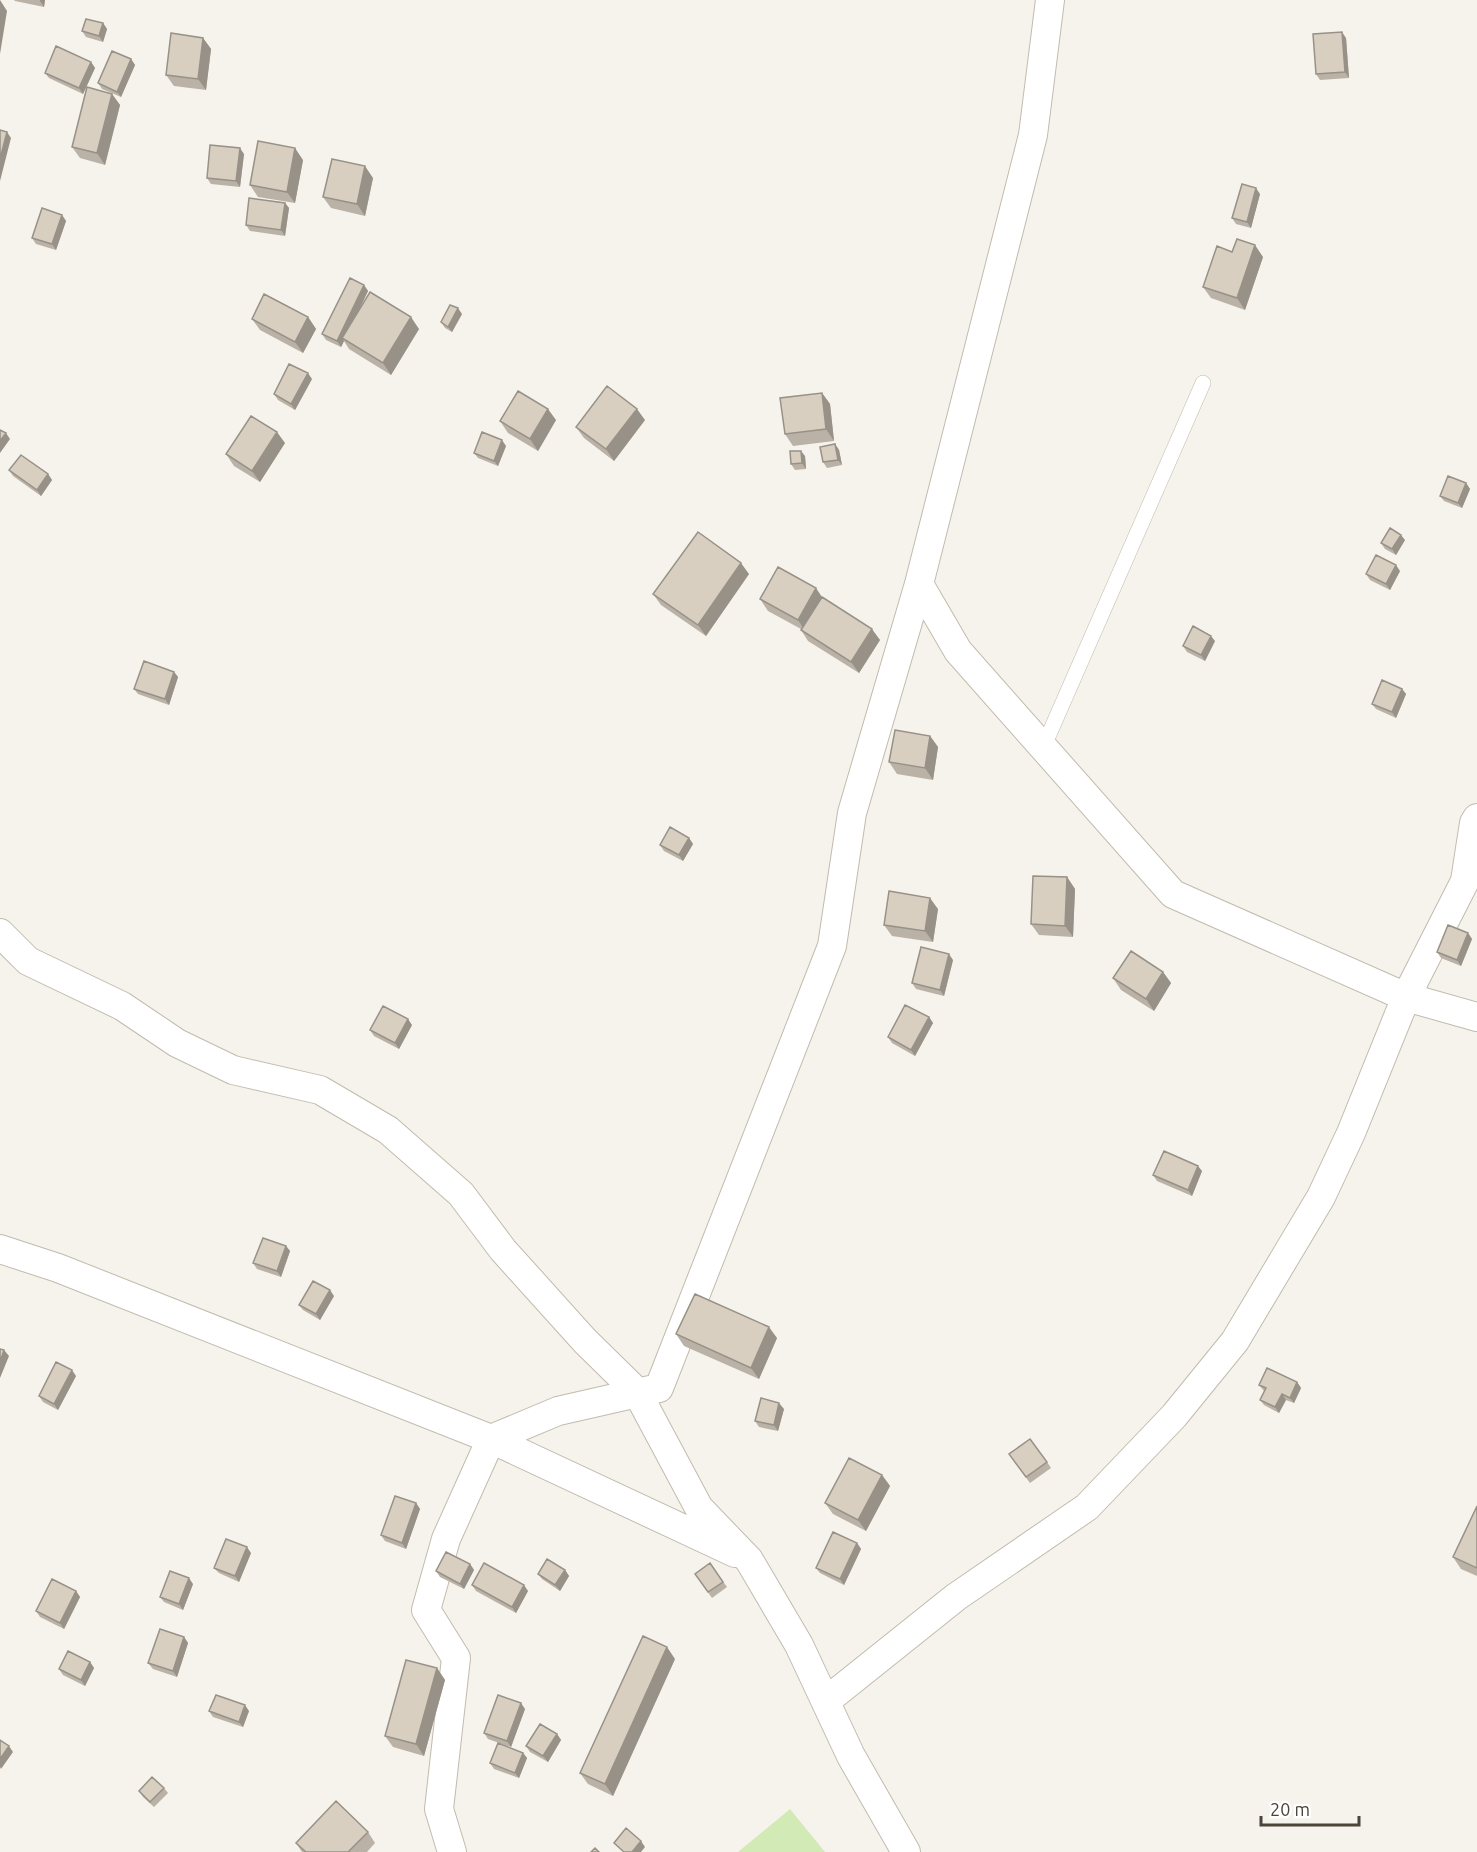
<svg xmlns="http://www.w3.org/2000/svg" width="1477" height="1852" font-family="Ubuntu,sans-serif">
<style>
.green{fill:#d2eab5}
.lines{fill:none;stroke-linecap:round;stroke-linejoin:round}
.lane-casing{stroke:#c2bbae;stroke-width:16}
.street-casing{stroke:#c2bbae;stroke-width:30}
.lane{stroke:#fff;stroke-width:15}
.street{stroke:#fff;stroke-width:28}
.wall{fill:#bab2a6}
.shaded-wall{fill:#979187}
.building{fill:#d8cfc1;stroke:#979187;stroke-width:1.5}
</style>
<rect width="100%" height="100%" fill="#f6f3ec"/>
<path class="green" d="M790,1809L825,1852H738Z"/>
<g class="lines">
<defs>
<path id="lane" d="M1043,748L1203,383"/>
<path id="street" d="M919,584L958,651L1173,894L1406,997L1477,1017
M0,933L28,961L122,1006L177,1043L233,1070L320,1090L388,1130L461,1194L503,1250L585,1341L637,1392L699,1508L749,1560L799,1645L851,1756L906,1852
M0,1249L58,1268L491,1439L735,1553
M826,1701L956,1597L1087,1507L1174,1416L1235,1341L1321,1197L1351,1133L1406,997L1465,881L1474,823L1477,818
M452,1852L439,1809L456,1658L426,1610L446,1539L491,1439L558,1411L659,1388L832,946L852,813L919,584L1033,135L1050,0"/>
</defs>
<use href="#lane" class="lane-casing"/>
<use href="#street" class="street-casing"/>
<use href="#lane" class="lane"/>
<use href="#street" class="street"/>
</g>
<path class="wall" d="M14,0H45L44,7L15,1Z
M103,23L107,29L103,42L86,37L82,31Z
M203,38L211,49L206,90L174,86L166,75Z
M1346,38L1349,78L1320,80L1316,74Z
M131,59L135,65L121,97L102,89L98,83Z
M91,62L95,68L83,94L49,78L45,73Z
M112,94L120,105L105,165L80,158L72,147Z
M244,154L240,187L211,184L207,178Z
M303,160L295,203L258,197L250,185Z
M373,178L365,216L331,208L323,197Z
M1260,194L1251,228L1236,224L1232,218Z
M285,203L289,208L285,236L250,231L246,225Z
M62,215L66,221L56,250L36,244L32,238Z
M1232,252L1263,257L1245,310L1211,298L1203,287Z
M364,285L368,291L359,309L419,329L391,375L349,349L344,341L341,347L326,340L322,334Z
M462,314L452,332L445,328L441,322Z
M308,317L316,329L303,353L260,330L252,319Z
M312,379L295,410L278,400L274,394Z
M822,393L830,404L834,441L793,446L785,434Z
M556,420L538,451L508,433L500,421Z
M645,420L614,461L584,438L576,427Z
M285,443L260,482L234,466L226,454Z
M835,444L839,450L842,465L827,468L823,462Z
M506,446L498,466L478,458L474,453Z
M805,456L806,469L795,470L791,464Z
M9,470L48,474L52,480L41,496L13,476Z
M1466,483L1470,489L1462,508L1444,501L1440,496Z
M1405,540L1396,555L1385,549L1381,543Z
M1400,571L1390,590L1370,580L1366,574Z
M749,574L706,636L661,605L653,594Z
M823,598L880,640L859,673L808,641L801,630V629L768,611L760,599Z
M1215,641L1205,661L1187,652L1183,646Z
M174,672L178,677L169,705L138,694L134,689Z
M1402,689L1406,694L1396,718L1376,709L1372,704Z
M930,736L938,747L933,780L897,774L889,762Z
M689,838L693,844L683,861L664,851L660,845Z
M1067,877L1075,889L1073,937L1039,935L1031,924Z
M938,909L933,942L892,936L884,925Z
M1468,933L1472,939L1461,966L1441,958L1437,952Z
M953,960L944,996L916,989L912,983Z
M1163,972L1171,983L1154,1011L1121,990L1113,978Z
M929,1017L933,1023L915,1056L892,1043L888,1037Z
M412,1025L399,1049L374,1036L370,1030Z
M1202,1171L1192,1196L1157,1181L1153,1175Z
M286,1246L290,1251L281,1277L257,1269L253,1263Z
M334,1296L320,1320L303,1310L299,1305Z
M676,1334L777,1338L759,1379L684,1346Z
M76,1376L58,1410L43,1402L39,1396Z
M1297,1382L1301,1388L1294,1403L1286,1400L1279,1413L1264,1405L1260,1400L1264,1391L1259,1385Z
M784,1409L778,1431L759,1427L755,1421Z
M1009,1454L1047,1462L1051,1468L1030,1483Z
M882,1475L890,1486L866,1531L833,1514L825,1503Z
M416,1503L420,1509L406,1549L385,1541L381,1535Z
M1477,1506V1576L1461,1569L1453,1557Z
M857,1543L861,1549L844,1585L820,1573L816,1568Z
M251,1553L239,1582L219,1573L214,1568Z
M710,1563L727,1587L712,1598L695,1574Z
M470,1564L474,1570L464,1589L440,1577L436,1571Z
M565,1570L569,1576L560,1591L542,1579L538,1574Z
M193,1584L183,1610L164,1602L160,1597Z
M472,1585L528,1591L516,1613L476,1591Z
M76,1591L80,1597L64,1629L40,1617L36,1611Z
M184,1637L188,1643L177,1677L153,1669L148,1663Z
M675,1659L613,1796L588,1784L580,1773Z
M90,1662L94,1668L85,1686L63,1675L59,1669Z
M437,1668L445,1680L424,1756L393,1747L385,1736Z
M525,1709L511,1747L488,1739L484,1733Z
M209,1711H249L243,1727L213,1717Z
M557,1734L561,1740L548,1762L530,1752L526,1746Z
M523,1753L527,1758L519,1778L494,1769L490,1763Z
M164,1788L168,1793L154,1807L143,1797L139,1791Z
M368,1832L375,1843L367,1852H302L296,1843Z"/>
<path class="shaded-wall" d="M0,0L7,11L0,54Z
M40,0H45L44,7L40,1Z
M103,23L107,29L103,42L99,36Z
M1342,32L1346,38L1349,78L1345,72Z
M203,38L211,49L206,90L198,79Z
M131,59L135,65L121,97L117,92Z
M91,62L95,68L83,94L79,88Z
M112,94L120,105L105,165L97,153Z
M7,132L11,138L0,181V159Z
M240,148L244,154L240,187L236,181Z
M295,148L303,160L295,203L287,192Z
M365,166L373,178L365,216L357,204Z
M1256,188L1260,194L1251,228L1247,222Z
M285,203L289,208L285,236L281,230Z
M62,215L66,221L56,250L52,244Z
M1255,245L1263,257L1245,310L1237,298Z
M364,285L368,291L345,340L342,338L344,341L341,347L337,341Z
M458,308L462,314L452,332L448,327Z
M308,317L316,329L303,353L295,342Z
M411,317L419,329L391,375L383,363Z
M308,373L312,379L295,410L291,404Z
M822,393L830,404L834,441L826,429Z
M548,409L556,420L538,451L530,439Z
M637,409L645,420L614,461L606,449Z
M277,432L285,443L260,482L252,471Z
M6,433L10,439L0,453V441Z
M502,440L506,446L498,466L494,461Z
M835,444L839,450L842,465L838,460Z
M801,451L805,456L806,469L802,463Z
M48,474L52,480L41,496L37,490Z
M1466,483L1470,489L1462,508L1458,503Z
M1401,535L1405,540L1396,555L1392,549Z
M741,563L749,574L706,636L698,625Z
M1396,565L1400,571L1390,590L1386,584Z
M816,588L824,600L806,632L798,620Z
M872,629L880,640L859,673L851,662Z
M1211,636L1215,641L1205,661L1201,655Z
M174,672L178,677L169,705L165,699Z
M1402,689L1406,694L1396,718L1392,712Z
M930,736L938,747L933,780L925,768Z
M689,838L693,844L683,861L679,855Z
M1067,877L1075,889L1073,937L1065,926Z
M930,898L938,909L933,942L925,931Z
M1468,933L1472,939L1461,966L1457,960Z
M949,954L953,960L944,996L940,990Z
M1163,972L1171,983L1154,1011L1146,999Z
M929,1017L933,1023L915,1056L911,1050Z
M408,1019L412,1025L399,1049L395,1043Z
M1198,1166L1202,1171L1192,1196L1188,1190Z
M286,1246L290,1251L281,1277L277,1271Z
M330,1290L334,1296L320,1320L316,1314Z
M769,1327L777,1338L759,1379L751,1368Z
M4,1350L9,1356L0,1378V1362Z
M72,1370L76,1376L58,1410L54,1404Z
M1297,1382L1301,1388L1294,1403L1290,1398Z
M1282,1394L1286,1400L1279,1413L1275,1407Z
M779,1403L784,1409L778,1431L774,1425Z
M882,1475L890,1486L866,1531L858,1520Z
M416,1503L420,1509L406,1549L402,1543Z
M857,1543L861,1549L844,1585L840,1579Z
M247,1547L251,1553L239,1582L235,1576Z
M470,1564L474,1570L464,1589L460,1584Z
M565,1570L569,1576L560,1591L555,1585Z
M189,1578L193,1584L183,1610L179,1604Z
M524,1585L528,1591L516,1613L512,1607Z
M76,1591L80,1597L64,1629L60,1623Z
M184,1637L188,1643L177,1677L173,1671Z
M667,1647L675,1659L613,1796L605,1784Z
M90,1662L94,1668L85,1686L81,1680Z
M437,1668L445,1680L424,1756L416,1744Z
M521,1703L525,1709L511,1747L507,1741Z
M245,1705L249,1711L243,1727L239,1722Z
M557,1734L561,1740L548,1762L543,1756Z
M9,1746L13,1752L1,1769L0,1767V1759Z
M523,1753L527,1758L519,1778L515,1773Z
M641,1841L645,1847L641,1852H632Z"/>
<path class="building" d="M86,19L103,23L99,36L82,31Z
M1342,32L1345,72L1316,74L1313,34Z
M171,33L203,38L198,79L166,75Z
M56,46L91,62L79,88L45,73Z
M112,51L131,59L117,92L98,83Z
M87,87L112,94L97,153L72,147Z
M0,130L7,132L0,159Z
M258,141L295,148L287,192L250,185Z
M210,145L240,148L236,181L207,178Z
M332,159L365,166L357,204L323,197Z
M1242,184L1256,188L1247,222L1232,218Z
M249,198L285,203L281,230L246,225Z
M42,208L62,215L52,244L32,238Z
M1237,239L1255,245L1237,298L1203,287L1217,246L1232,252Z
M350,278L364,285L337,341L322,334Z
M370,292L411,317L383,363L342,338Z
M264,294L308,317L295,342L252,319Z
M450,305L458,308L448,327L441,322Z
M289,364L308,373L291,404L274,394Z
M607,386L637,409L606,449L576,427Z
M518,391L548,409L530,439L500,421Z
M822,393L826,429L785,434L780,398Z
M251,416L277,432L252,471L226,454Z
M0,430L6,433L0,441Z
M482,432L502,440L494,461L474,453Z
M835,444L838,460L823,462L820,447Z
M790,451H801L802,463L791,464Z
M21,455L48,474L37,490L9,470Z
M1448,476L1466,483L1458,503L1440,496Z
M1390,528L1401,535L1392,549L1381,543Z
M698,532L741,563L698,625L653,594Z
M1376,555L1396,565L1386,584L1366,574Z
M778,567L816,588L798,620L760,599Z
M822,597L872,629L851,662L801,630Z
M1193,626L1211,636L1201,655L1183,646Z
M144,661L174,672L165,699L134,689Z
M1382,680L1402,689L1392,712L1372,704Z
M895,730L930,736L925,768L889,762Z
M670,827L689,838L679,855L660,845Z
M1033,876L1067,877L1065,926L1031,924Z
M889,891L930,898L925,931L884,925Z
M1448,925L1468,933L1457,960L1437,952Z
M921,947L949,954L940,990L912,983Z
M1131,951L1163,972L1146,999L1113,978Z
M905,1005L929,1017L911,1050L888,1037Z
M383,1006L408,1019L395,1043L370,1030Z
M1164,1151L1198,1166L1188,1190L1153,1175Z
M263,1238L286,1246L277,1271L253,1263Z
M313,1281L330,1290L316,1314L299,1305Z
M695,1294L769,1327L751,1368L676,1334Z
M0,1349L4,1350L0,1362Z
M56,1362L72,1370L54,1404L39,1396Z
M1267,1368L1297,1382L1290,1398L1282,1394L1275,1407L1260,1400L1266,1388L1259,1385Z
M761,1398L779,1403L774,1425L755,1421Z
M1030,1439L1047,1462L1026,1477L1009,1454Z
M849,1458L882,1475L858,1520L825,1503Z
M395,1496L416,1503L402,1543L381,1535Z
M1477,1506V1568L1453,1557Z
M833,1532L857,1543L840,1579L816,1568Z
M226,1539L247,1547L235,1576L214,1568Z
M446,1552L470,1564L460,1584L436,1571Z
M547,1559L565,1570L555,1585L538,1574Z
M484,1563L524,1585L512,1607L472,1585Z
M710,1563L723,1582L708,1592L695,1574Z
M170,1571L189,1578L179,1604L160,1597Z
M52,1579L76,1591L60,1623L36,1611Z
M160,1629L184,1637L173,1671L148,1663Z
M643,1636L667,1647L605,1784L580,1773Z
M68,1651L90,1662L81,1680L59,1669Z
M406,1660L437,1668L416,1744L385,1736Z
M216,1695L245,1705L239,1722L209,1711Z
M498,1695L521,1703L507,1741L484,1733Z
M540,1724L557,1734L543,1756L526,1746Z
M0,1740L9,1746L0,1759Z
M498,1743L523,1753L515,1773L490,1763Z
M152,1777L164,1788L150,1802L139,1791Z
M336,1801L368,1832L348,1852H306L296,1843Z
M626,1828L641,1841L632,1852H624L614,1843Z
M595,1848L599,1852H591Z"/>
<path d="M1261 1816v9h98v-9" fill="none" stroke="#4b4439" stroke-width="3"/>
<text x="1270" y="1816" font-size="18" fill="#4b4439" stroke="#ffffff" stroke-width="4.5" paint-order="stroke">20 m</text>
</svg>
